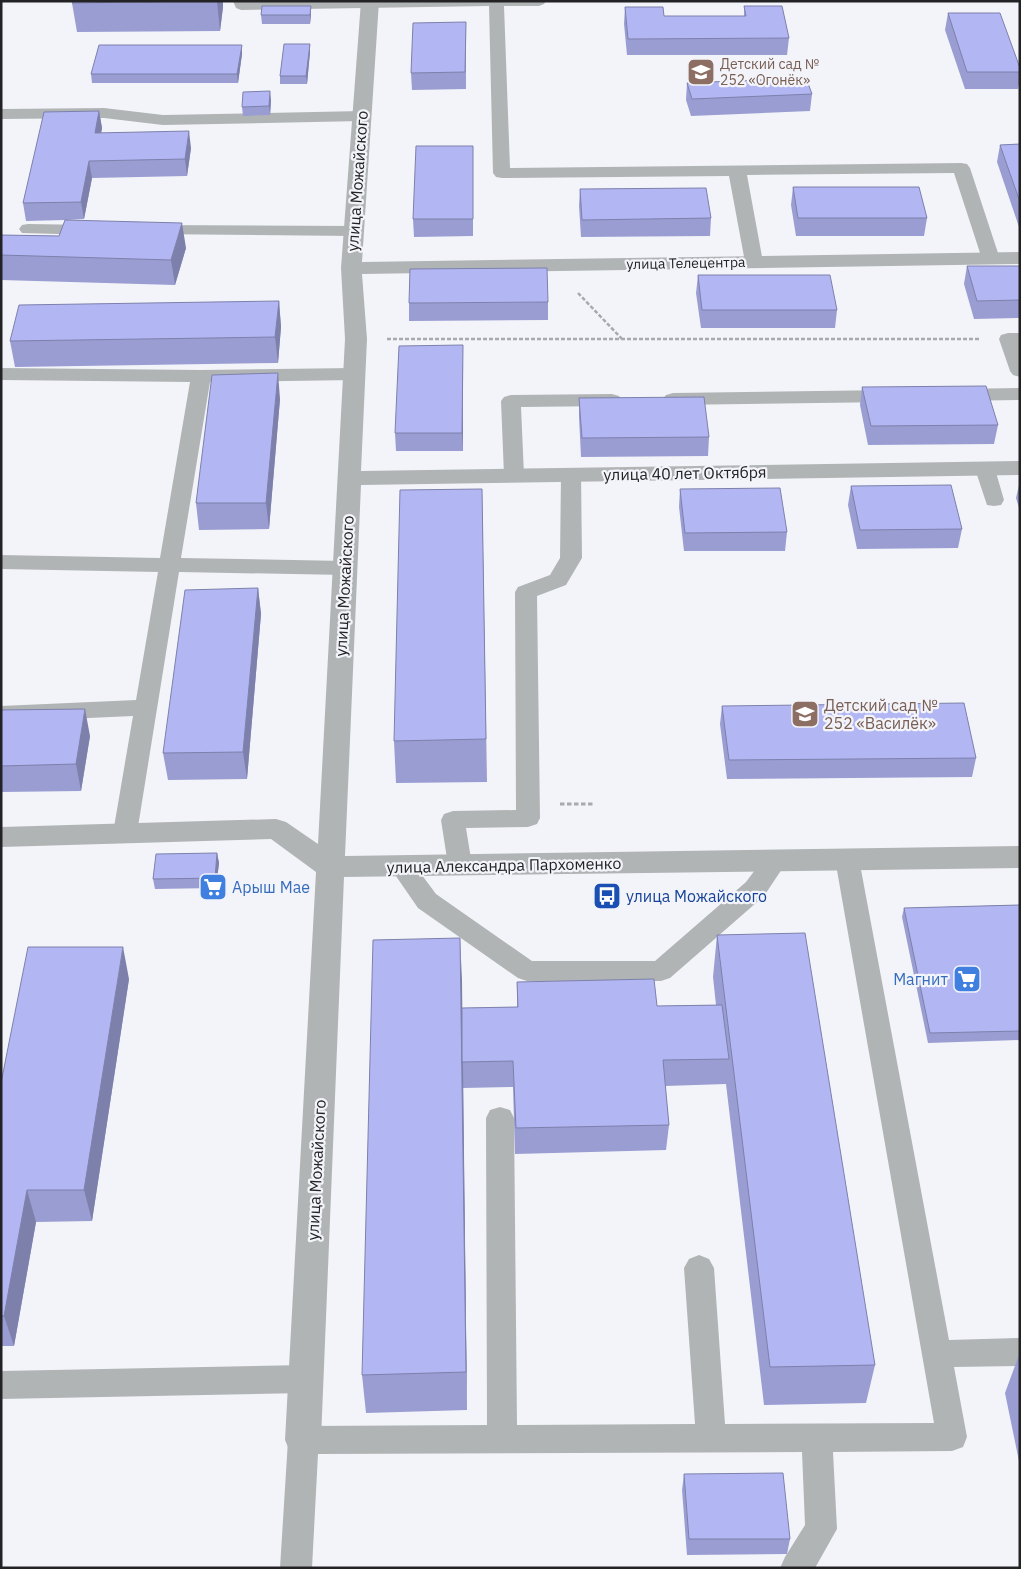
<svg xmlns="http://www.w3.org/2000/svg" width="1021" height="1569" font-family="'IBM Plex Sans',sans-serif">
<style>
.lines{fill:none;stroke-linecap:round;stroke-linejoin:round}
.path-far1{stroke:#a8a9ad;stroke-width:2.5;stroke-dasharray:4 2;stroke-linecap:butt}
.path{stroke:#a8a9ad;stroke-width:3;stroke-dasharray:4.5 2.5;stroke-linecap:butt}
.service{fill:#b1b4b5;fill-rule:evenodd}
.minor{fill:#b1b4b5;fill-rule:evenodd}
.wall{fill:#999dd2}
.shaded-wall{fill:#7d80ab}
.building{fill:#b2b7f4;stroke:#7d80ab}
.labels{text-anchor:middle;stroke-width:4.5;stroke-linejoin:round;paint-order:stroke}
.far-education-label{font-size:14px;fill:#785e54;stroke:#f3f4f9;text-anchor:start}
.far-street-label{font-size:14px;fill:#232325;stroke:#f3f4f9}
.street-label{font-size:16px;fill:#232325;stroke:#f3f4f9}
.education-label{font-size:16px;fill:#785e54;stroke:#f3f4f9;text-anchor:start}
.shop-label{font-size:16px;fill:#366cbe;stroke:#f3f4f9;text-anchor:start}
.transit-label{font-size:16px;fill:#164399;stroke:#f3f4f9;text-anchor:start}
</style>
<rect width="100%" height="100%" fill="#f3f4f9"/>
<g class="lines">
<path class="path-far1" d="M578,293L623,340
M387,339H981"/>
<path class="path" d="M560,804H595"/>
<path class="service" d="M233,1H546L544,4L539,6H504L510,168L961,163L967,164L970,168L1000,259L997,263L991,264L985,263L982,259L954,173L747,175L763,262L760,266L754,267L748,266L745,262L729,176L502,178L496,177L493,173L489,6L241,10L236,8Z
M104,108L163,115L362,111L368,113L370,116L368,119L362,121L163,125L104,118L1,119V109Z
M28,224L94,225L100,226L103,230L100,234L94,235L22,233L19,229L22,225Z
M150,225L354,226L360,227L363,231L360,235L354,236L144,234L141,230L144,226Z
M1008,333H1020V377L1013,375L1010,371L999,339L1001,335Z
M1,368L201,370L355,368L362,370L365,374L362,378L355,380L210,382L181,558L345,561L353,563L356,568L353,573L345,575L179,572L137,833L134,839L125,842L116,839L113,833L133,716L1,722V706L136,700L158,572L1,569V555L160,558L190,382L1,380Z
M1020,388V400L956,401L949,399L946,395L949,391L956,389Z
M892,390L899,392L902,396L899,400L892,402L673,405L666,403L663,399L666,395L673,393Z
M612,394L619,396L622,400L619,404L612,406L521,407L524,475L521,479L514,481L507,479L504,475L501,401L504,397L511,395Z
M985,463L992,465L995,469L1004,500L1001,505L994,506L987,505L975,469L978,465Z
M571,468L578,470L581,474L582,558L566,585L537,596L540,818L537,824L528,827L466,828L472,865L469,871L460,874L451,871L448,865L441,820L444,814L453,811L516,810L515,592L518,587L550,575L560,558L561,474L564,470Z
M847,850L856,853L859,859L949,1340L1020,1338V1366L954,1367L967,1437L963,1447L952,1451L833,1452L837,1529L815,1568H780L785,1557L805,1525L802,1452L318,1454L312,1568H280L288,1440L292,1430L303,1426L487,1425L486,1118L490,1110L500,1107L510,1110L514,1118L517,1425L695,1424L684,1268L689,1259L699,1255L709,1259L714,1268L725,1424L934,1423L835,859L838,853Z
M776,851L785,854L788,860L764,896L670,978L661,981H527L518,978L418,908L389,866L392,859L401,857L410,859L436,894L532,961H655L746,882L767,854Z
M305,1365L316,1369L320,1379L316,1389L305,1393L1,1399V1371Z"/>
<path class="minor" d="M361,1H379L362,262L1020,252V264L362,274L367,339L361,471L1020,461V475L361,485L345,856L1020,846V868L344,877L321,1440L316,1452L303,1457L290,1452L285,1440L316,872L271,839L1,847V827L276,819L286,822L318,844L345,339L341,268Z"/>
</g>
<path class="wall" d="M223,1V7L220,31L77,32L72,3Z
M744,6L789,38L787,55H627L624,24L625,7L664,16H744Z
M948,13L1020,68V80L1018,89H965L945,30Z
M311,14L310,24H262L261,15Z
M466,22V89L412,90L411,73Z
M310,44V52L307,84H280V76Z
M242,54L238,83H92L91,74Z
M687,83L812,94L810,111L691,116L686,100Z
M271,100L270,115L243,116L242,107Z
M99,111L102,128L101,133L191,148L187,176L92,178L84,219L66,220L186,248L175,285L1,280V235L59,236L65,220L26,221L23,203Z
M1020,144V230L997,162L1000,145Z
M473,146V236L414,237L413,219Z
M793,187L927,218L924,236H796L791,205Z
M580,189L711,218L710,236L581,237L579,206Z
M967,266H1020V318L974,319L964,284Z
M698,275L837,310L835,328H701L696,293Z
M279,301L281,327L278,363L15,367L10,341Z
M548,302V320L409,321V303Z
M463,363V451H396L395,433Z
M862,387L998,425L994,444L868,445L860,405Z
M579,398L709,437L708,456L581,457L579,417Z
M280,399L269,529L199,530L196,503Z
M1020,481V511L1016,498Z
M851,486L962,529L958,548L857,549L848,505Z
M482,489L487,782L396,783L394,741Z
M680,489L787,532L785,551H684L679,507Z
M258,588L261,614L247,779L168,780L163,753Z
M722,706L976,758L972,777L727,779L720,724Z
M1,710L90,736L81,791L1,792Z
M217,853L219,863L216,888L155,889L153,879Z
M1020,905V1040L928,1043L902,917L904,908Z
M717,935L875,1365L866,1403L764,1405L726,1084L665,1086L669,1125L666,1150L515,1154L513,1087L463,1088V1084L467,1410L366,1413L362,1375L462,1008L517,1007V982L657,1006L716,1005L713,977Z
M129,979L92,1221L36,1222L14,1346H1V1083Z
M1020,1352V1466L1005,1393Z
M684,1474L790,1539L787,1554L687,1555L682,1490Z"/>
<path class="shaded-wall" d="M217,1H223V7L220,31Z
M311,6V14L310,24V15Z
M310,44V52L307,84L306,76Z
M242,45V54L238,83L237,74Z
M270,91L271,100L270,115L269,106Z
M99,111L102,128L98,151L95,133Z
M189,131L191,148L187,176L185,159Z
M89,161L92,178L84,219L81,202Z
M182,223L186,248L175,285L171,260Z
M279,301L281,327L278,363L275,337Z
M463,345V451L462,433Z
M278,373L280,399L269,529L266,503Z
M258,588L261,614L247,779L243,752Z
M85,709L90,736L81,791L76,764Z
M217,853L219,863L216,888L215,878Z
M460,938L462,980L467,1410L466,1372Z
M123,947L129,979L92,1221L84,1190Z
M27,1190L36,1222L14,1346L4,1316Z"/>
<path class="building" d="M73,1H203L72,3Z
M262,6H311L310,15H261Z
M744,6H782L789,38L628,39L625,7H663L664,16H746Z
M948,13H1000L1020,68V72H967Z
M466,22L465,72L411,73L413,23Z
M284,44H310L306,76H280Z
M99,45H242L237,74H91Z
M806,78L812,94L692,99L687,83Z
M270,91L269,106L242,107L243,92Z
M99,111L95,133L189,131L185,159L89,161L81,202L23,203L44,112Z
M1020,144V202L1000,145Z
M416,146H473V219H413Z
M793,187H919L927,218H798Z
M706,188L711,218L582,220L580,189Z
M65,220L182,223L171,260L1,255V235L59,236Z
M967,266H1020V300L977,301Z
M547,268L548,302L409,303L410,269Z
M698,275H830L837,310H702Z
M279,301L275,337L10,341L19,305Z
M463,345L462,433H395L399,346Z
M278,373L266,503H196L212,375Z
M986,386L998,425L871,426L862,387Z
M704,397L709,437L582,438L579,398Z
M951,485L962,529L860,530L851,486Z
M780,488L787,532L685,533L680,489Z
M482,489L486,739L394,741L400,490Z
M258,588L243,752L163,753L185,590Z
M964,703L976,758L729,760L722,706Z
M85,709L76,764L1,766V710Z
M217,853L215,878L153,879L156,854Z
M1020,905V1031L930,1033L904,908Z
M805,933L875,1365L770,1367L717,935Z
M460,938L466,1372L362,1375L373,940Z
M28,947H123L84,1190H27L4,1316H1V1083Z
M654,979L657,1006L722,1005L729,1059L663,1060L669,1125L516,1128L513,1061L462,1062V1008L518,1007L517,982Z
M783,1473L790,1539H689L684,1474Z"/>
<defs>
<symbol id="school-square" viewBox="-11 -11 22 22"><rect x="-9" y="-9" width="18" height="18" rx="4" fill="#8d6e63" stroke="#f3f4f9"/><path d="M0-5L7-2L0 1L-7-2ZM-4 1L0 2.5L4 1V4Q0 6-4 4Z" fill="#fff"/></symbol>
<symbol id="supermarket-square" viewBox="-11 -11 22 22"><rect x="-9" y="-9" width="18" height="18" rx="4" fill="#3f7fe0" stroke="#f3f4f9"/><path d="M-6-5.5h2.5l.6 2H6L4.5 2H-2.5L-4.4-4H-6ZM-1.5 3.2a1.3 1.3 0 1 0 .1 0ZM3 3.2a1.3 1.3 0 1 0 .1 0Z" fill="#fff"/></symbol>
<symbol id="bus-square" viewBox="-11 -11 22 22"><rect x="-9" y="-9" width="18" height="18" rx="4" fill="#1a4fb4" stroke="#f3f4f9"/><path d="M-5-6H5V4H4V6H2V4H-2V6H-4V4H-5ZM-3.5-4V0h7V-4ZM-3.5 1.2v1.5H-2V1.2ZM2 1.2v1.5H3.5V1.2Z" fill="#fff"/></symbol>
</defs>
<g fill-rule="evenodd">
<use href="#school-square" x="685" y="56" width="32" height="32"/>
<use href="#school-square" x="789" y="698" width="32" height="32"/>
<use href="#supermarket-square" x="197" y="871" width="32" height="32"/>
<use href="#bus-square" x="591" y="880" width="32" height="32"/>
<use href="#supermarket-square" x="951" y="963" width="32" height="32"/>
</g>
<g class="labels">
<g class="far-education-label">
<text x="720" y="69">Детский сад №<tspan x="720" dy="16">252 «Огонёк»</tspan></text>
</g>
<g class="far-street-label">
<text transform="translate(686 263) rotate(-1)" y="5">улица Телецентра</text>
</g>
<g class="street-label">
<text transform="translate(357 181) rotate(-86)" y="6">улица Можайского</text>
<text transform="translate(685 473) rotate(-1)" y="6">улица 40 лет Октября</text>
<text transform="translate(344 586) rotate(-87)" y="6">улица Можайского</text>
<text transform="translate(504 865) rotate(-1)" y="6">улица Александра Пархоменко</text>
<text transform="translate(316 1170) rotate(-87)" y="6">улица Можайского</text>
</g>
<g class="education-label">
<text x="824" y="711">Детский сад №<tspan x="824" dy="18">252 «Василёк»</tspan></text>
</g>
<g class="shop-label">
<text x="232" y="893">Арыш Мае</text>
<text x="948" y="985" text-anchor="end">Магнит</text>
</g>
<g class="transit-label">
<text x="626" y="902">улица Можайского</text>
</g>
</g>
<rect width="1021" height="1569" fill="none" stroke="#232325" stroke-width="5"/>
</svg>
